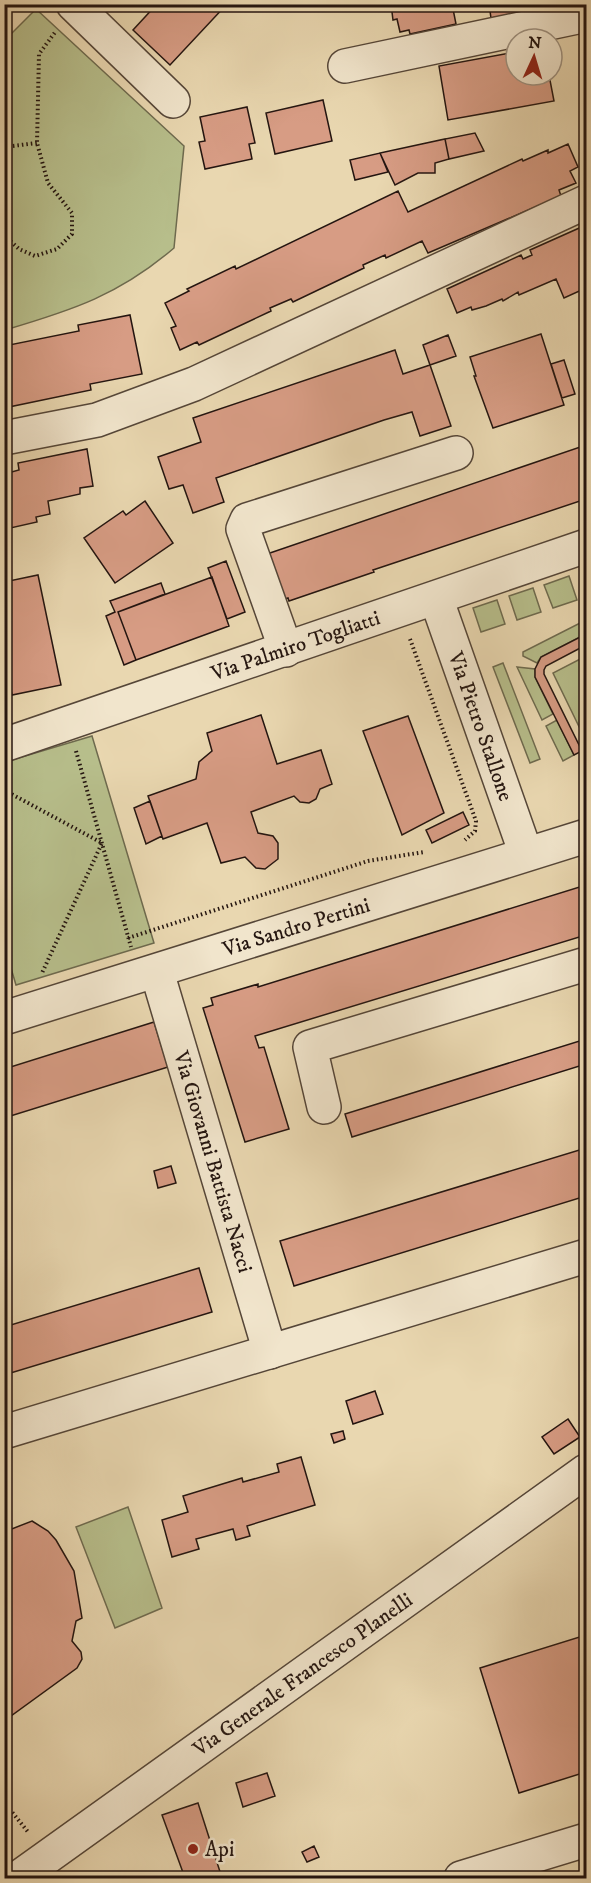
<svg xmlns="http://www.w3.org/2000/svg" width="591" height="1883" font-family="'IM FELL DW Pica',serif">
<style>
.green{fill:#b7be8b;stroke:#6e6a4e;stroke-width:1.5}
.building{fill:#d79c84;stroke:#241510;stroke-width:1.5}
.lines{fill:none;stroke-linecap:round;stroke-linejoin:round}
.minor-casing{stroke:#554638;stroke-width:36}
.path{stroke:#241510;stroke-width:4;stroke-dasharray:1.5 3;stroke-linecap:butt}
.minor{stroke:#f1e5cc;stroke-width:33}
.poi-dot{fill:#8f2418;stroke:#f1e5cc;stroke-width:2}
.labels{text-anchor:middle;stroke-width:5;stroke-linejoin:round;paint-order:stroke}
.street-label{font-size:21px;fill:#241510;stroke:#f1e5cc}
.poi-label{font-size:21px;fill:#241510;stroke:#f1e5cc;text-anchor:start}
</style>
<rect width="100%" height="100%" fill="#e9d7b0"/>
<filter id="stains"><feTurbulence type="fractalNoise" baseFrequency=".00333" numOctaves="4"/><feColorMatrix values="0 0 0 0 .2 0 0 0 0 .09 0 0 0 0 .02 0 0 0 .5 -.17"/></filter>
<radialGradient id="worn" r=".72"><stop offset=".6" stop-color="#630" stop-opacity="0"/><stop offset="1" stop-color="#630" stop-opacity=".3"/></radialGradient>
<path class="green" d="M36,9L184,146L174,248C119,295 73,310 5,330V40Z
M569,576L577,600L553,608L544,585Z
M533,588L541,612L517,620L509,596Z
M497,600L505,624L481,632L473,608Z
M586,620V634L541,657L537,663L523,656V652Z
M586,656V741L553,673Z
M503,663L540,759L530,763L493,667Z
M517,667L535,669V677L553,714L542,720Z
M557,720L574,755L563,761L546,726Z
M92,736L154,943L16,985L5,948V762Z
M128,1507L162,1608L115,1628L76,1527Z"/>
<path class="building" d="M157,4H227L170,65L133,30Z
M391,4H452L456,24L410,34L409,30L400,32L397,19L393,20Z
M489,4H533L534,10L491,18Z
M516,52V75H549L554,101L448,120L439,66Z
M323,100L332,141L275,154L266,113Z
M247,107L255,143L249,144L252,159L205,169L199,142L205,141L200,117Z
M475,133L484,151L449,159L445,139Z
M445,139L449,159L435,163V173H418L395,185L380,153Z
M568,144L578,167L570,171L576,183L559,190L561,196L428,253L422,241L386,258L385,255L363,265L364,268L293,302L291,299L270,308L271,311L199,345L197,342L180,350L171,328L176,326L165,303L189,291L187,289L235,266L236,269L398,191L408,212L522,159L523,161L548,150V153Z
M380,153L388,172L355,180L350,160Z
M586,225V288L564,298L556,279L519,295L518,292L503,301L502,299L486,306L472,310L471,307L457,313L447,289L521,255L523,259L532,255L530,250Z
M130,315L142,374L90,384L91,390L4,408V346L79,331L78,325Z
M541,334L564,405L493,428L474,376H476L470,357Z
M448,335L456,356L430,365L423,345Z
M395,350L403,374L430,365L451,426L420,436L412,412L384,420L216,478L224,502L193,513L183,485L169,489L158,457L201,442L193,418Z
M564,360L575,394L562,398L551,364Z
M586,445V499L373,570L374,572L289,601L288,598L282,600L267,554Z
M87,449L93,486L80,488V494L48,501L50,514L36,517L37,522L10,528V537L4,538V474L19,470L18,463Z
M145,501L173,543L115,583L84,538L123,511L126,515Z
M226,561L245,612L227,619L208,568Z
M38,575L61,685L12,695L4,658V582Z
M212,577L229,626L136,660L118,612Z
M161,583L165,594L118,612L136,660L124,665L106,616L115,612L110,601Z
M586,634V645L546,666L544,670V674L582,751L574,755L535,677V669L541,657Z
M261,715L277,764L321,750L332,784L320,789L316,799L309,803L300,802L294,796L251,812L258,833L273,836L278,843V859L265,869L256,868L245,857L221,863L207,823L163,839L148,796L196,779L199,762L212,751L207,733Z
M408,716L444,813L402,835L363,731Z
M150,801L162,836L146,844L134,808Z
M463,812L469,825L432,843L426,830Z
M586,885V935L255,1036L259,1048L264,1047L289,1129L245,1142L203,1008L213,1005L211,998L258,984V987Z
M154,1022L168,1067L4,1118V1069Z
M586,1039V1064L352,1137L345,1114Z
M586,1148V1196L294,1286L280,1241Z
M171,1166L176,1183L158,1188L154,1171Z
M199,1268L212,1312L4,1375V1327Z
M375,1391L383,1414L353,1424L346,1401Z
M568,1419L580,1437L554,1454L542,1437Z
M343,1431L345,1439L334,1443L331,1434Z
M301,1457L315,1505L247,1526L250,1536L236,1540L233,1529L196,1539L199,1549L172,1557L162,1520L188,1512L183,1496L242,1478L243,1482L279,1472L277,1464Z
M32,1521L48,1531L56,1540L74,1571L82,1618L76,1621L72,1641L81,1652L82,1659L77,1668L4,1721V1532Z
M586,1635V1772L519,1793L480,1668Z
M267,1773L275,1796L243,1807L236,1783Z
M198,1803L222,1878H185L162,1815Z
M314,1846L319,1857L307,1862L302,1852Z"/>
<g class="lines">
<defs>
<g id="minor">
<path d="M73,4L173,101"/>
<path d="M345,66L582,16"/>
<path d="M4,438L97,420L194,384L586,202"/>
<path id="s1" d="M436,598L526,854"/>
<path d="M286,650L243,529L247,520L456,453"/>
<path id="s2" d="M4,745L586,546"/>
<path id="s3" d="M157,972L270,1352"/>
<path id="s4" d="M4,1018L586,836"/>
<path d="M324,1107L310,1047L586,964"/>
<path d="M4,1432L586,1256"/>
<path id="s5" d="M18,1878L586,1471"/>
<path d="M461,1878L586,1840"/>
</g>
</defs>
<use href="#minor" class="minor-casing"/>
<path class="path" d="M4,147L37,143
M4,235L19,249L35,256L57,249L72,234V213L48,183L37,143L39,54L56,31
M410,639L476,821L475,831L465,840
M76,751L131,947
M4,790L102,843L42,973
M128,938L368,861L424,852
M4,1802L28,1832"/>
<use href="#minor" class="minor"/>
</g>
<circle class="poi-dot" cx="193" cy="1849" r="6"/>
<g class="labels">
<g class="street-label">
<text dy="7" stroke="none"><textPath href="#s2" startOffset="308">Via Palmiro Togliatti</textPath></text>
<text dy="7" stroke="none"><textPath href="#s1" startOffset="136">Via Pietro Stallone</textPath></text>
<text dy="7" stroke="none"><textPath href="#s4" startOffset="306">Via Sandro Pertini</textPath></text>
<text dy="7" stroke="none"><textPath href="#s3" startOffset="198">Via Giovanni Battista Nacci</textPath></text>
<text dy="7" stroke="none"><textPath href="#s5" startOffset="350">Via Generale Francesco Planelli</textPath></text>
</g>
<g class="poi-label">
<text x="205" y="1856">Api</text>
</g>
</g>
<rect width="591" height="1883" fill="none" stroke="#e9d7b0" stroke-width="24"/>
<rect x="6" y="6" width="579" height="1871" fill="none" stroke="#241510" stroke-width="3"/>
<rect x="12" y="12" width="567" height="1859" fill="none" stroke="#241510" stroke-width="1.5"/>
<g transform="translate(534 57) rotate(4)"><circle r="28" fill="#f1e5cc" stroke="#9f9281" stroke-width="1.5"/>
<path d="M0-4.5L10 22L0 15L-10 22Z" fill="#8f2418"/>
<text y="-9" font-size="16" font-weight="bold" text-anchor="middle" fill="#241510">N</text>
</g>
<rect width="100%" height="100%" filter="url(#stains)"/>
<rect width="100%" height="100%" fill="url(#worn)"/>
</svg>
